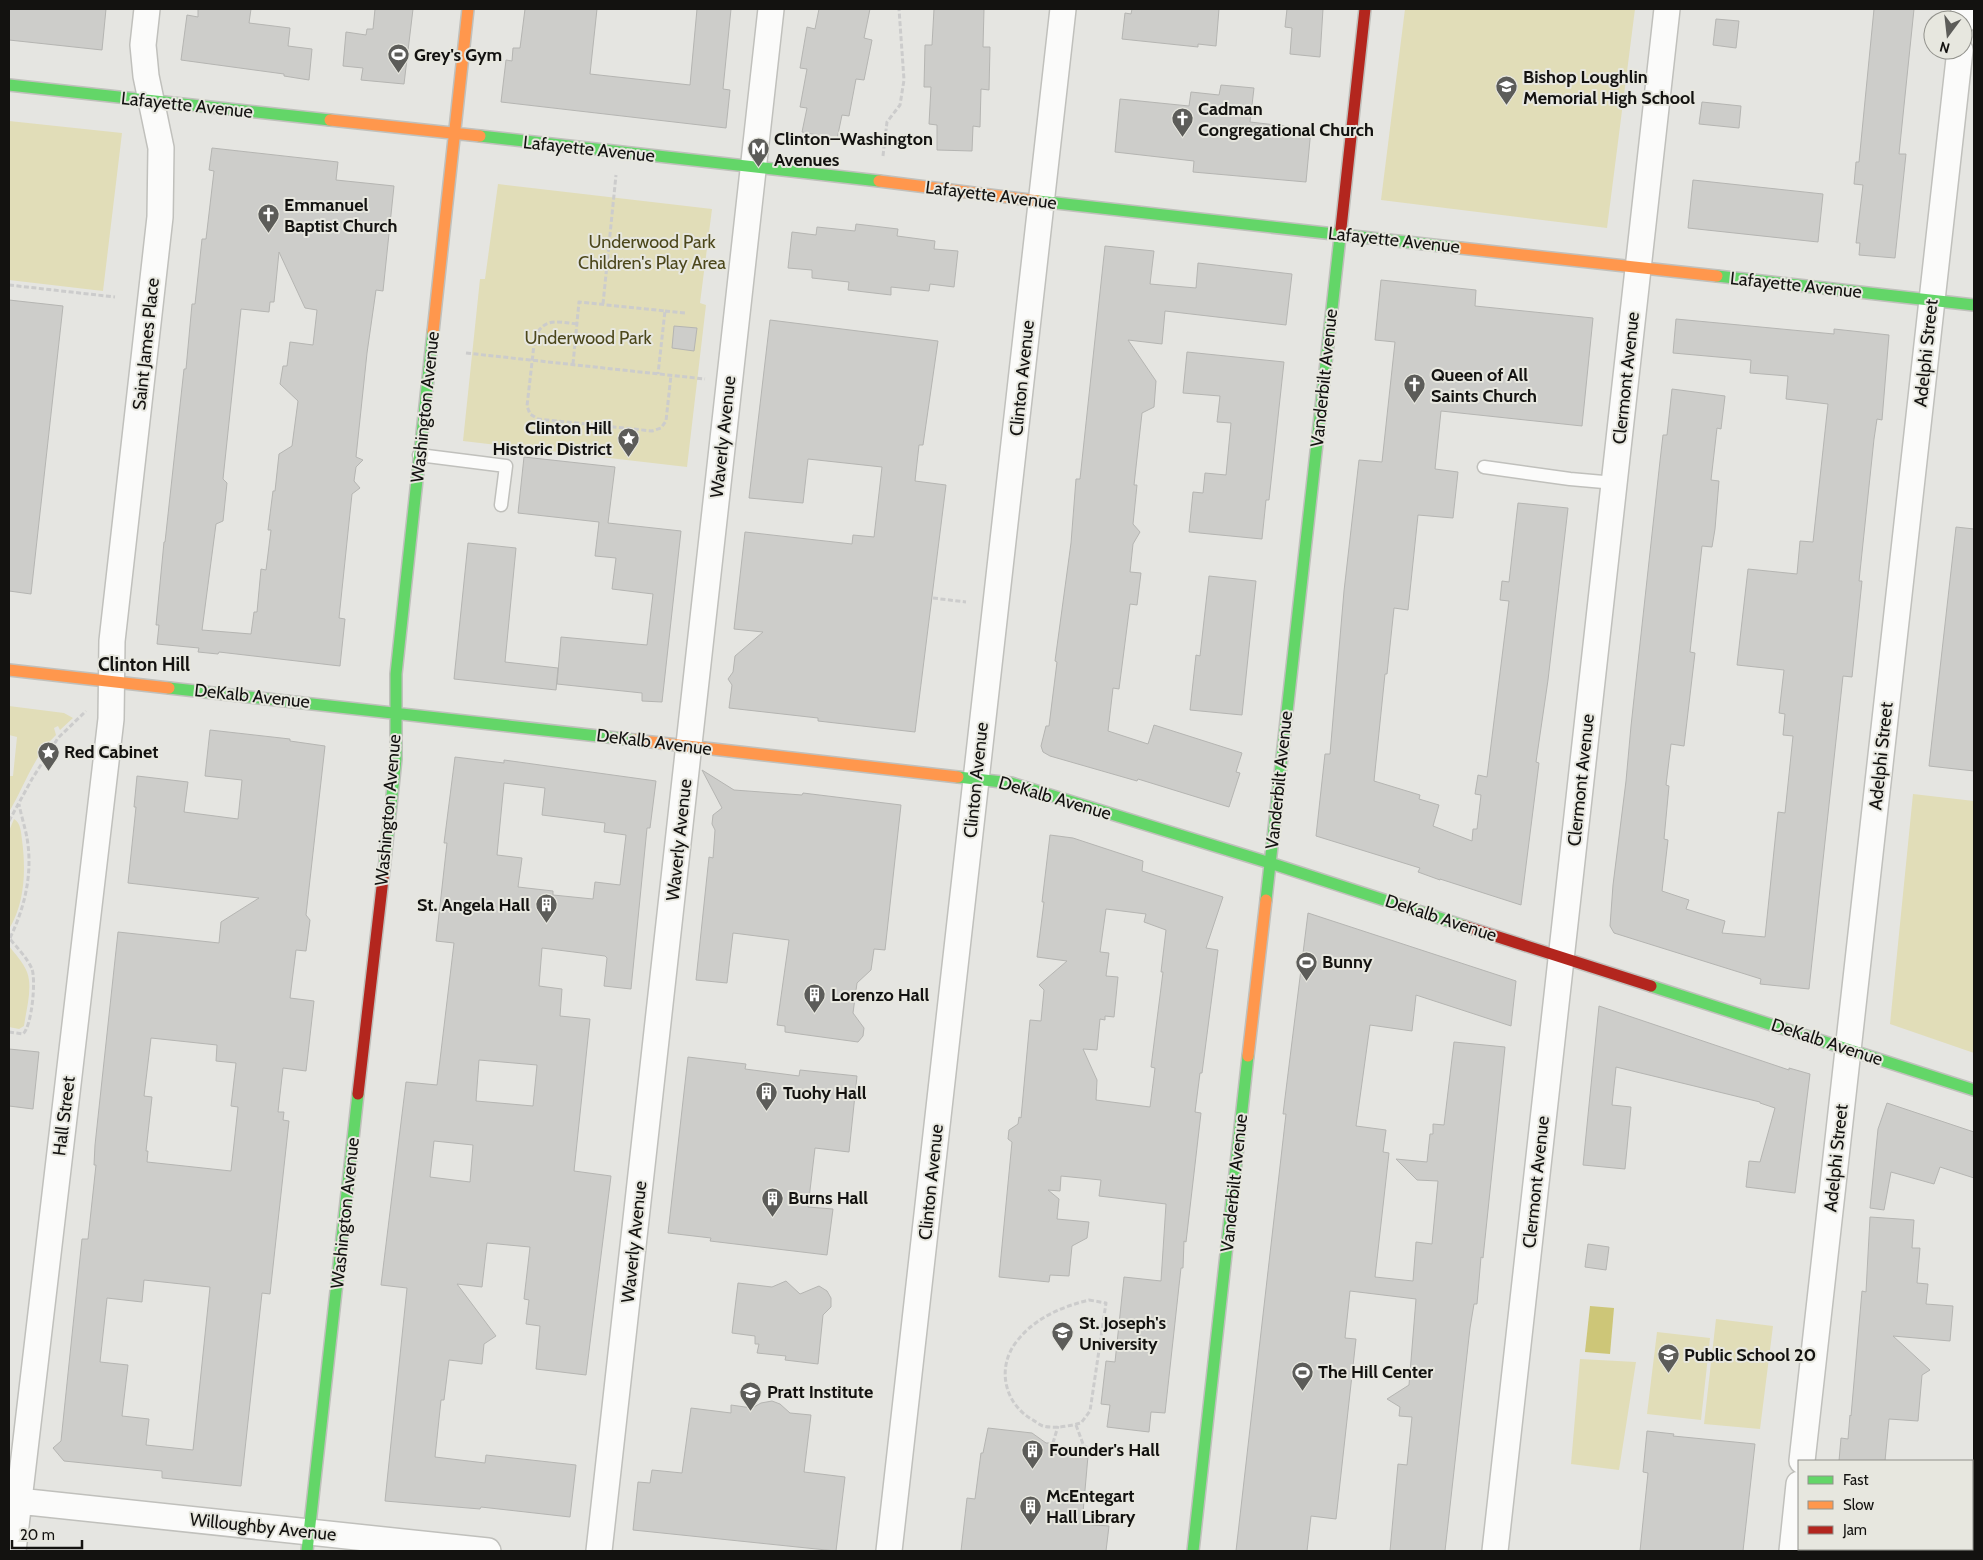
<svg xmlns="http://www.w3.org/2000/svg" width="1983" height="1560" font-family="Cabin,sans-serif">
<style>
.green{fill:#e1ddb8}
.water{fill:#cdc678}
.building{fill:#cdcdca;stroke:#b5b5b2;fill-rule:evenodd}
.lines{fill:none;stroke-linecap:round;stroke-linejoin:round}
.lane-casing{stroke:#c0c0bc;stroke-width:15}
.street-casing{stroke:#c0c0bc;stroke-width:28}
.fast-casing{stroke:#c0c0bc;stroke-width:14}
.slow-casing{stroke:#c0c0bc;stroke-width:14}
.jam-casing{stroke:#c0c0bc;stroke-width:14}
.path{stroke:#ccc;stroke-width:3;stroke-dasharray:5 2.5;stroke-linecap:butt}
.lane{stroke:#fbfbfa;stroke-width:12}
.street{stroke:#fbfbfa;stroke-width:25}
.fast{stroke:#63d668;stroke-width:11}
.slow{stroke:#ff974d;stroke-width:11}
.jam{stroke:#b3261e;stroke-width:11}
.labels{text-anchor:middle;stroke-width:4;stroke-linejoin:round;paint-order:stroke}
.poi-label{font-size:18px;font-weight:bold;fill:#131210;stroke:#e7e7df;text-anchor:start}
.street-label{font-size:18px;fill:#131210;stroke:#e7e7df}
.park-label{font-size:18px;fill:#4c471b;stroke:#e7e7df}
.neighbourhood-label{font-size:19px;font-weight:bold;fill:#131210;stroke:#e7e7df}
</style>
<rect width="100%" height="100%" fill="#e5e5e1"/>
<path class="green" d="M1405,9H1635L1607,228L1381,200Z
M9,121L122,133L103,291L9,280Z
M498,184L712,209L700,303L706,305L687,467L463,441L480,279H485Z
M9,706L64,713L73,718L60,730L58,726L54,728L56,735C34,755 24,787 9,812V776H13L17,737L9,735Z
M1913,794L1974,801V1053L1890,1024Z
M14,819C21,823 21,833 22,840C26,869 25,904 9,929V831Z
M9,946C15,954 23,962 27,972C33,988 26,1010 24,1026L19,1029L9,1027Z
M1716,1319L1773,1326L1760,1429L1704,1424Z
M1657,1332L1710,1338L1701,1420L1647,1414Z
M1580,1359L1636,1362L1619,1470L1571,1464Z"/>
<path class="water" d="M1590,1306L1614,1308L1610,1354L1585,1352Z"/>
<path class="building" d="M9,9H106L102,50L9,40Z
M198,9H251L249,23L290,28L288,46L312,49L309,80L284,76V74L181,60L187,15L198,17Z
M375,9H413L404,84L361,80L363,68L343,66L346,32L366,35L367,29H373Z
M525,9H597L590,74L690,85L697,9H731L723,89L730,90L726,128L501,102L506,60L512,61L513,48H520Z
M819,9H870L864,38L872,40L864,80L856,79L849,116L842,115L837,139L802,132L807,108L800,107L807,69L800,68L807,27L815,29Z
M934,9H984L983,47H990L989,90L981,89L980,127L973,126L972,151L937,150V125L929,124L931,87H924L925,45H932Z
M1132,9H1219L1216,46L1198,44V47L1122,39L1125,13L1131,14Z
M1287,9H1323L1320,57L1290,54L1292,28L1285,27Z
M1874,9H1914L1899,154H1906L1895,258L1859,255L1860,243H1856L1863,185L1854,184L1856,162H1859Z
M1716,19L1739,21L1736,48L1713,45Z
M1221,85L1254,88L1250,122L1311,129L1306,182L1193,172L1194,161L1115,152L1120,99L1189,106L1191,92L1219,95Z
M1702,102L1741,106L1739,128L1699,124Z
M212,148L338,162L336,180L394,186L383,291L376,290L367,353L356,457L363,460L356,467L354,481L360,488L352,494L339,618L345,619L340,666L219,652L218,654L198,652L199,648L157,644L159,625H156L164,542H165L184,369H186L192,304H195L202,239H206L214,171L209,170ZM279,252L305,308L317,310L313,345L290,342L287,366H283L280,384L298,401L292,446L279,454L275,491H273L268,530H271L266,570L261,569L257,612H254L251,634L202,630L216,524L223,521L227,483L223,479L241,309L269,312L270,302H274Z
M1693,180L1823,194L1818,242L1688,228Z
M856,224L898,229L897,236L935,241L934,249L958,251L954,287L930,284L929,291L891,287V295L848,290L849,282L812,278V270L788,268L792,232L816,235L817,227L855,231Z
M1105,246L1154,251L1150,284L1196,288L1198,263L1292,274L1286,325L1165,311L1162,344L1128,340L1156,381L1154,407L1142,413L1134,485H1137L1133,524L1140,532L1133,544L1130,572L1141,573L1137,605L1130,604L1119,689L1113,688L1108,731L1148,744L1154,725L1242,753L1236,772L1240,773L1229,807L1138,779L1137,781L1050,756L1043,752L1041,746L1046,726H1049L1057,662L1055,661L1071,543L1076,479H1080Z
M1381,280L1476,290L1475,306L1593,318L1582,426L1441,411L1435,469L1458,472L1453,518L1418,515L1408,610L1394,608L1387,674H1385L1374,781L1420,795L1419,799L1439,805L1433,826L1472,841L1473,829H1477L1481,795L1475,794L1478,775L1487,777L1509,601L1500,600L1502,581L1509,582L1518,503L1568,508L1548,680L1536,762L1539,763L1521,905L1440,879V880L1418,872L1420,868L1316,836L1325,754H1330L1344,591L1359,460L1382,462L1395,342L1375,340Z
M9,300L63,306L31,594L9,591Z
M1676,319L1834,334V329L1889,335L1882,420L1877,419L1874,439L1859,581H1862L1852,677L1843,676L1809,989L1760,984L1761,979L1614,933L1610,926L1613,885L1626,781L1631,726L1660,461L1663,435H1667L1672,389L1725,396L1721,429L1717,428L1711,480L1719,481L1715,529L1712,547L1702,546L1690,652L1695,653L1684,746L1671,744L1666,785L1669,786L1664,839L1668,840L1662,891L1689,900L1686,909L1725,921L1722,933L1765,937L1778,812L1785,813L1793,736L1783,735L1785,714L1779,713L1784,670L1737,665L1748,569L1797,574L1800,541L1813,542L1828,404L1786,399L1788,376L1750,373L1751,360L1673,353Z
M770,320L938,341L923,445H919L915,481L946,485L915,732L818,721V718L729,708L732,685L728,679L733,672L735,656L763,632L734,629L745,532L852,544L853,535L874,537L882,467L808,459L803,503L749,498Z
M674,326L697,328L694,351L672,348Z
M1187,352L1284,362L1269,500H1266L1262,539L1189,532L1193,492L1203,493L1205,473L1226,475L1231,423L1217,422L1220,396L1183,393Z
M524,457L615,467L608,523L681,531L662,702L642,701V693L557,684L561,637L647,645L653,594L612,589L616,558L595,556L599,522L518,513Z
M1956,527L1974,529V771L1929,766Z
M468,543L516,548L505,662L558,668L556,690L454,679Z
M1209,576L1256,581L1242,715L1190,710L1196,655L1200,656Z
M210,730L290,739V741L325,746L306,915L310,920L306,951L296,950L290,998L314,1001L306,1071L283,1068L278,1112H284L283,1120L289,1121L270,1294L262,1293L241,1486L162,1478V1471L64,1461L53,1448L61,1441L82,1239H88L96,1165H94L95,1145L118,932L219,943L221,922L259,898L128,883L136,807H134L137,776L188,782L184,812L238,819L242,780L205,776ZM151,1038L217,1045L216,1061L236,1063L231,1106L238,1107L231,1171L147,1162L148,1151H146L152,1097L144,1096ZM144,1280L210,1287L193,1450L146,1445L149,1419L122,1416L128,1365L100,1362L107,1298L142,1302Z
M455,757L504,763V760L656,781L650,828H647L631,989L604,986L607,958L605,956L542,948L539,986L562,989L560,1016L590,1019L574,1171L611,1176L586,1375L536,1369L540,1326L526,1324L529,1300L524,1299L530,1247L487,1243L482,1287L457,1284L496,1336L484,1344L482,1364L449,1360L444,1400H441L435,1457L485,1463L486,1455L576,1465L570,1517L481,1507L480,1509L385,1501L407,1288L381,1285L406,1082L437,1085L454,943L436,941L447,843H444ZM504,783L545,788L542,815L605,823L604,832L626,835L620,885L595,882L593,899L553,895V891L518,887L522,858L497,855ZM479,1060L537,1065L533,1106L476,1101ZM434,1141L473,1145L470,1182L430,1177Z
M702,770L734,790L802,795L803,793L901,805L885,950L874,949L871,970L857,983L853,1013L864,1028L863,1036L858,1042L785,1032V1026L777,1025L789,940L733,933L727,983L696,980L709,857L713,858L715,830L712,824L713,815L722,808Z
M1050,835L1073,838L1143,861L1142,871L1223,897L1206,948L1218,950L1202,1073H1200L1195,1112L1201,1113L1186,1242L1184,1241L1183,1268H1181L1165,1413L1151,1412L1149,1432L1107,1427L1110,1405L1101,1404L1106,1361L1115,1362L1124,1277L1161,1281L1166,1204L1099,1196L1101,1180L1061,1176L1060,1191L1048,1190L1059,1199L1057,1219L1089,1222L1087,1238L1072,1246L1069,1276L1050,1275L1049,1282L999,1277L1012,1142L1008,1139L1009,1130L1018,1124L1019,1117L1021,1118L1030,1020L1041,1021L1044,990L1039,985L1067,961L1037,957L1044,902H1042ZM1106,909L1146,914L1144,922L1166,930L1161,972H1163L1151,1067L1155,1068L1150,1107L1096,1100L1097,1080L1083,1049L1097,1050L1100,1019L1105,1020V1016L1114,1017L1118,977L1106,976L1109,953L1100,952Z
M1308,913L1516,981L1511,1026L1416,995L1412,1031L1370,1025L1356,1126L1386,1130L1383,1152L1389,1153L1375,1277L1413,1281L1416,1242L1432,1244L1438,1181L1417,1180L1396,1159L1427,1162L1430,1134H1433V1124L1444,1125L1454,1042L1505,1047L1483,1258L1481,1257L1477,1304H1474L1470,1328L1445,1551H1390L1398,1464L1407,1465L1412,1417L1399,1416L1400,1407L1387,1399L1409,1385L1416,1299L1350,1291L1345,1338L1356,1339L1336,1519L1311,1516L1307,1551H1236L1286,1114H1283Z
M1599,1006L1789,1070V1068L1810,1074L1795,1193L1746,1187L1749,1161L1760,1162L1775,1108L1760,1103V1102L1616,1067L1612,1105L1631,1107L1625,1169L1583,1165Z
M9,1049L39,1052L33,1109L9,1106Z
M688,1057L746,1064L745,1069L799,1076L800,1070L857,1076L849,1152L815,1148L808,1207L833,1209L827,1255L710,1241L711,1238L668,1233Z
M1887,1103L1974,1132V1178L1940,1167L1934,1184L1891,1172L1884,1210L1870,1208L1878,1129Z
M1870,1217L1914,1220L1912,1248H1920L1917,1283L1928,1284L1926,1304L1953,1306L1950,1341L1893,1336L1930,1370L1922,1375L1918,1421L1889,1419L1885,1461H1839L1841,1438L1848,1439L1850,1415L1851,1416L1862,1291L1866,1292Z
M1588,1244L1609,1247L1606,1270L1585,1267Z
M786,1281L800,1294L819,1286L827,1291L831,1298V1307L823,1315L818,1364L785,1360L786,1356L757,1353L759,1344H755V1336L732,1333L738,1283L772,1287Z
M772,1401L780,1404L790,1413L811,1415L804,1472L845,1477L836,1551L633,1530L638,1482L650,1483L652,1470L682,1473L691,1408L731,1413V1405L752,1408L761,1403Z
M988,1428L1032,1433L1046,1443H1053L1052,1454L1088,1456L1082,1524L1109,1526L1106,1551H961L967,1498L975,1499L981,1453H983Z
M1647,1431L1674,1434L1673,1436L1755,1444L1743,1551H1640L1648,1473L1643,1472Z"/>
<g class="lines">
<defs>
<path id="lane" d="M419,455L506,466L501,505
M1484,467L1570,479L1615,483"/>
<path id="street" d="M1963,21L1964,9
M1802,1461L1960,50
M9,1500L488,1551
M13,1551L111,719L112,641L160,217L161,148L146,76L143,45L147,9
M599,1551L771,9
M889,1551L1063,9
M1495,1551L1667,9
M1792,1551L1799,1484"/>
<path id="fast" d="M9,85L330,120
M480,136L879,181
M1038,201L1460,248
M1717,276L1974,305
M169,688L634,740
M958,777L1011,783L1270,863L1464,926
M384,870L396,759V674L433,332
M1266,900L1341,228
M1651,986L1974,1090
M307,1551L358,1094
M1193,1551L1248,1056"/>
<path id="slow" d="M330,120L480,136
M879,181L1038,201
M1460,248L1717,276
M433,332L468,9
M9,670L169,688
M634,740L958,777
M1248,1056L1266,900"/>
<path id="jam" d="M1341,228L1365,9
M1464,926L1651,986
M358,1094L384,870"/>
</defs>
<use href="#lane" class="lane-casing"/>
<use href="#street" class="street-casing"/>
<use href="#fast" class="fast-casing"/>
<use href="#slow" class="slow-casing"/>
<use href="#jam" class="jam-casing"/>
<path class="path" d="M883,156L887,122L900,105L904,80L899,9
M9,285L115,297
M603,304L616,175
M665,311L686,313
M577,324C558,322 546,317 535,336L527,406L530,414L538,419L652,431L661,428L666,421L671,375
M466,353L705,379
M573,364L579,302L665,311L658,374
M933,598L966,602
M9,821L32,779L58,738L86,711
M10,938C25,907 33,873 27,838C25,827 21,815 19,804
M9,1032L23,1034C32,1026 36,980 32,969C28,959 16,946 9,938
M1089,1300L1106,1303L1090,1411L1081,1423C1069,1426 1055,1429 1043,1426C1040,1425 1036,1422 1033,1420C1004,1404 996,1367 1017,1341C1035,1318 1061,1307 1089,1300Z
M1076,1425L1083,1444L1097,1457
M1053,1443L1058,1426"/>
<use href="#lane" class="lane"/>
<use href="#street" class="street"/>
<use href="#fast" class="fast"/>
<use href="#slow" class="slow"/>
<use href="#jam" class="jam"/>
</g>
<defs>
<symbol id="stadium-pin" viewBox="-11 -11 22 30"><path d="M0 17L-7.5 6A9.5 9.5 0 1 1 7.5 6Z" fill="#5c5c59" stroke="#e7e7df"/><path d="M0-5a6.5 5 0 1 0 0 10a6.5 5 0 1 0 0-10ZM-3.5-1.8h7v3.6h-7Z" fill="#fff"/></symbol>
<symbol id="school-pin" viewBox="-11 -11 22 30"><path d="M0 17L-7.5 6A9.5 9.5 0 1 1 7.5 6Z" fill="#5c5c59" stroke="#e7e7df"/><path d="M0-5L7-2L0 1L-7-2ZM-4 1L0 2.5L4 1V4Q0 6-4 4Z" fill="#fff"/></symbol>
<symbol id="church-pin" viewBox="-11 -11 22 30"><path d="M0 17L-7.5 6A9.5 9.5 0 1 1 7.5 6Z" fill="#5c5c59" stroke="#e7e7df"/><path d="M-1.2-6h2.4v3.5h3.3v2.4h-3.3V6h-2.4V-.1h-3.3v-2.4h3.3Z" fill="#fff"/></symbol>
<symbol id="metro-pin" viewBox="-11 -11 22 30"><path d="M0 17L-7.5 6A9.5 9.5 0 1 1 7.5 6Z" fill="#5c5c59" stroke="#e7e7df"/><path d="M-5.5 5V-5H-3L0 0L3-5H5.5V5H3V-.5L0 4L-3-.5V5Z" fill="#fff"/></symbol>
<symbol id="sight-pin" viewBox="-11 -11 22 30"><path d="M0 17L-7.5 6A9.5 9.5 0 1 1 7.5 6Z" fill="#5c5c59" stroke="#e7e7df"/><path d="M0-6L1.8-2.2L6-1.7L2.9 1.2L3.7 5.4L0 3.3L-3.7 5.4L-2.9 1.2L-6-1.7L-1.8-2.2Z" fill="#fff"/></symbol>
<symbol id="building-pin" viewBox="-11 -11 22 30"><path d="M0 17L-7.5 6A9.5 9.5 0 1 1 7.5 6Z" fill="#5c5c59" stroke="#e7e7df"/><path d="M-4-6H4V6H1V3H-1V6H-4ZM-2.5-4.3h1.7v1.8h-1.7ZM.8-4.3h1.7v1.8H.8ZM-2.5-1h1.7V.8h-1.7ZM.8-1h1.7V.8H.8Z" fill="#fff"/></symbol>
<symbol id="university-pin" viewBox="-11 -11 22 30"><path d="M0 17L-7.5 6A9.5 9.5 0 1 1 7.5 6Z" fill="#5c5c59" stroke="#e7e7df"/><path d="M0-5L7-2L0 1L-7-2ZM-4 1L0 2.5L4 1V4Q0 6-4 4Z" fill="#fff"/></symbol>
</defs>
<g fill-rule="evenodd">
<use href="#stadium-pin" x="386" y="42" width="25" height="34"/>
<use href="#school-pin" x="1494" y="74" width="25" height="34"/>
<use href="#church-pin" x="1170" y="106" width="25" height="34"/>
<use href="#metro-pin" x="746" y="136" width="25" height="34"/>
<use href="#church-pin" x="256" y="202" width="25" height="34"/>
<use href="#church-pin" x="1402" y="372" width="25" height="34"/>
<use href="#sight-pin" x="616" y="426" width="25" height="34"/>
<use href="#sight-pin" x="36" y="740" width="25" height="34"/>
<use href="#building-pin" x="534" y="892" width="25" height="34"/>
<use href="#stadium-pin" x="1294" y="950" width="25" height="34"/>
<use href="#building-pin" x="802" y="982" width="25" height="34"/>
<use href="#building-pin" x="754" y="1080" width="25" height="34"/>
<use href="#building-pin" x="760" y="1186" width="25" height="34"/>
<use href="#university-pin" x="1050" y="1320" width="25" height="34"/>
<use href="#school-pin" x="1656" y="1342" width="25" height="34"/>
<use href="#stadium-pin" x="1290" y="1360" width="25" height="34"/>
<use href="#university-pin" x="738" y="1380" width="25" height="34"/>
<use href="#building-pin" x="1020" y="1438" width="25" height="34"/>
<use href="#building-pin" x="1018" y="1494" width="25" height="34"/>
</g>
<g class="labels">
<g class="poi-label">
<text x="414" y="61">Grey's Gym</text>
<text x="1523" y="83">Bishop Loughlin<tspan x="1523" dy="21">Memorial High School</tspan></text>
<text x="1198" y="115">Cadman<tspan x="1198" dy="21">Congregational Church</tspan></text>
<text x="774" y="145">Clinton–Washington<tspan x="774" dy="21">Avenues</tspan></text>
<text x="284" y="211">Emmanuel<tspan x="284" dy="21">Baptist Church</tspan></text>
<text x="1431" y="381">Queen of All<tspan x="1431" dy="21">Saints Church</tspan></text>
<text x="612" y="434" text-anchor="end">Clinton Hill<tspan x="612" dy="21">Historic District</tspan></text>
<text x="64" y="758">Red Cabinet</text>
<text x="530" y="911" text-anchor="end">St. Angela Hall</text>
<text x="1322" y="968">Bunny</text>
<text x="831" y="1001">Lorenzo Hall</text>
<text x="783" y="1099">Tuohy Hall</text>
<text x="788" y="1204">Burns Hall</text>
<text x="1079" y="1329">St. Joseph's<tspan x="1079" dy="21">University</tspan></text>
<text x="1684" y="1361">Public School 20</text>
<text x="1318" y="1378">The Hill Center</text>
<text x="767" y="1398">Pratt Institute</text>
<text x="1049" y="1456">Founder's Hall</text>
<text x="1046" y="1502">McEntegart<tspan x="1046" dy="21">Hall Library</tspan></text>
</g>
<g class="street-label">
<text transform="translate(187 105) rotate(6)" y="6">Lafayette Avenue</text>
<text transform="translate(589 149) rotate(6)" y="6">Lafayette Avenue</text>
<text transform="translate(991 195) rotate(7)" y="6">Lafayette Avenue</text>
<text transform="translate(1394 240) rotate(6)" y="6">Lafayette Avenue</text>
<text transform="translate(1796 285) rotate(6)" y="6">Lafayette Avenue</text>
<text transform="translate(146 344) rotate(-84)" y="6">Saint James Place</text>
<text transform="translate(1926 353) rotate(-84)" y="6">Adelphi Street</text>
<text transform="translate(1022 378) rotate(-84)" y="6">Clinton Avenue</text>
<text transform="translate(1324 378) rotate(-84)" y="6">Vanderbilt Avenue</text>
<text transform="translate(1626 378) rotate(-84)" y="6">Clermont Avenue</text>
<text transform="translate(425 407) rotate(-84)" y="6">Washington Avenue</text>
<text transform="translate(723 437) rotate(-84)" y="6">Waverly Avenue</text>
<text transform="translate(252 696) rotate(6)" y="6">DeKalb Avenue</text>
<text transform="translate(654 742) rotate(7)" y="6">DeKalb Avenue</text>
<text transform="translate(1881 756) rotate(-84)" y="6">Adelphi Street</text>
<text transform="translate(976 780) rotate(-84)" y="6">Clinton Avenue</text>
<text transform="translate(1279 780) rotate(-84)" y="6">Vanderbilt Avenue</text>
<text transform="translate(1581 780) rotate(-84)" y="6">Clermont Avenue</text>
<text transform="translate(1055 798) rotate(16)" y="6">DeKalb Avenue</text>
<text transform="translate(388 810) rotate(-85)" y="6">Washington Avenue</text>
<text transform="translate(679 840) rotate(-84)" y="6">Waverly Avenue</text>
<text transform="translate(1441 918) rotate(18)" y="6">DeKalb Avenue</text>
<text transform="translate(1827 1042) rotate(18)" y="6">DeKalb Avenue</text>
<text transform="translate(64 1116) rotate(-83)" y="6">Hall Street</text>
<text transform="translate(1836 1158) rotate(-84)" y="6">Adelphi Street</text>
<text transform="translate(931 1182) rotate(-84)" y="6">Clinton Avenue</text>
<text transform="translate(1536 1182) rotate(-84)" y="6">Clermont Avenue</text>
<text transform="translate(1234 1183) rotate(-84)" y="6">Vanderbilt Avenue</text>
<text transform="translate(345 1213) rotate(-84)" y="6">Washington Avenue</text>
<text transform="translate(634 1242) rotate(-84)" y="6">Waverly Avenue</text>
<text transform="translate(263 1527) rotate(6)" y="6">Willoughby Avenue</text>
</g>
<g class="park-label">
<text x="652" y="248">Underwood Park<tspan x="652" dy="21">Children's Play Area</tspan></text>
<text x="588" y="344">Underwood Park</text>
</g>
<g class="neighbourhood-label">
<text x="144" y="671">Clinton Hill</text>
</g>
</g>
<rect width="1983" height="1560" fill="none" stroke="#131210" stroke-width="20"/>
<rect x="1798" y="1460" width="175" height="90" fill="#e7e7df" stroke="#92928c"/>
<rect x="1808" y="1476" width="25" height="8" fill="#63d668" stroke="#92928c"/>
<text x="1843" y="1485" font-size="15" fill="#131210">Fast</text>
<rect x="1808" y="1501" width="25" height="8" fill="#ff974d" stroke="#92928c"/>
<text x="1843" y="1510" font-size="15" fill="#131210">Slow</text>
<rect x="1808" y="1526" width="25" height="8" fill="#b3261e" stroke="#92928c"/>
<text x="1843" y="1535" font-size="15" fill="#131210">Jam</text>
<g transform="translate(1948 35) rotate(195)"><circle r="24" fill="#e7e7df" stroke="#92928c"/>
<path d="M0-4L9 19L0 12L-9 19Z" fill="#5c5c59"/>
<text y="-8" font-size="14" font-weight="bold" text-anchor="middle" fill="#131210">N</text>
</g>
<path d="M12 1540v8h70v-8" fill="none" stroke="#131210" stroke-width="2.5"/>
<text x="20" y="1540" font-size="15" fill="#131210" stroke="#e7e7df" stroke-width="4" paint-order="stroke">20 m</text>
</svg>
